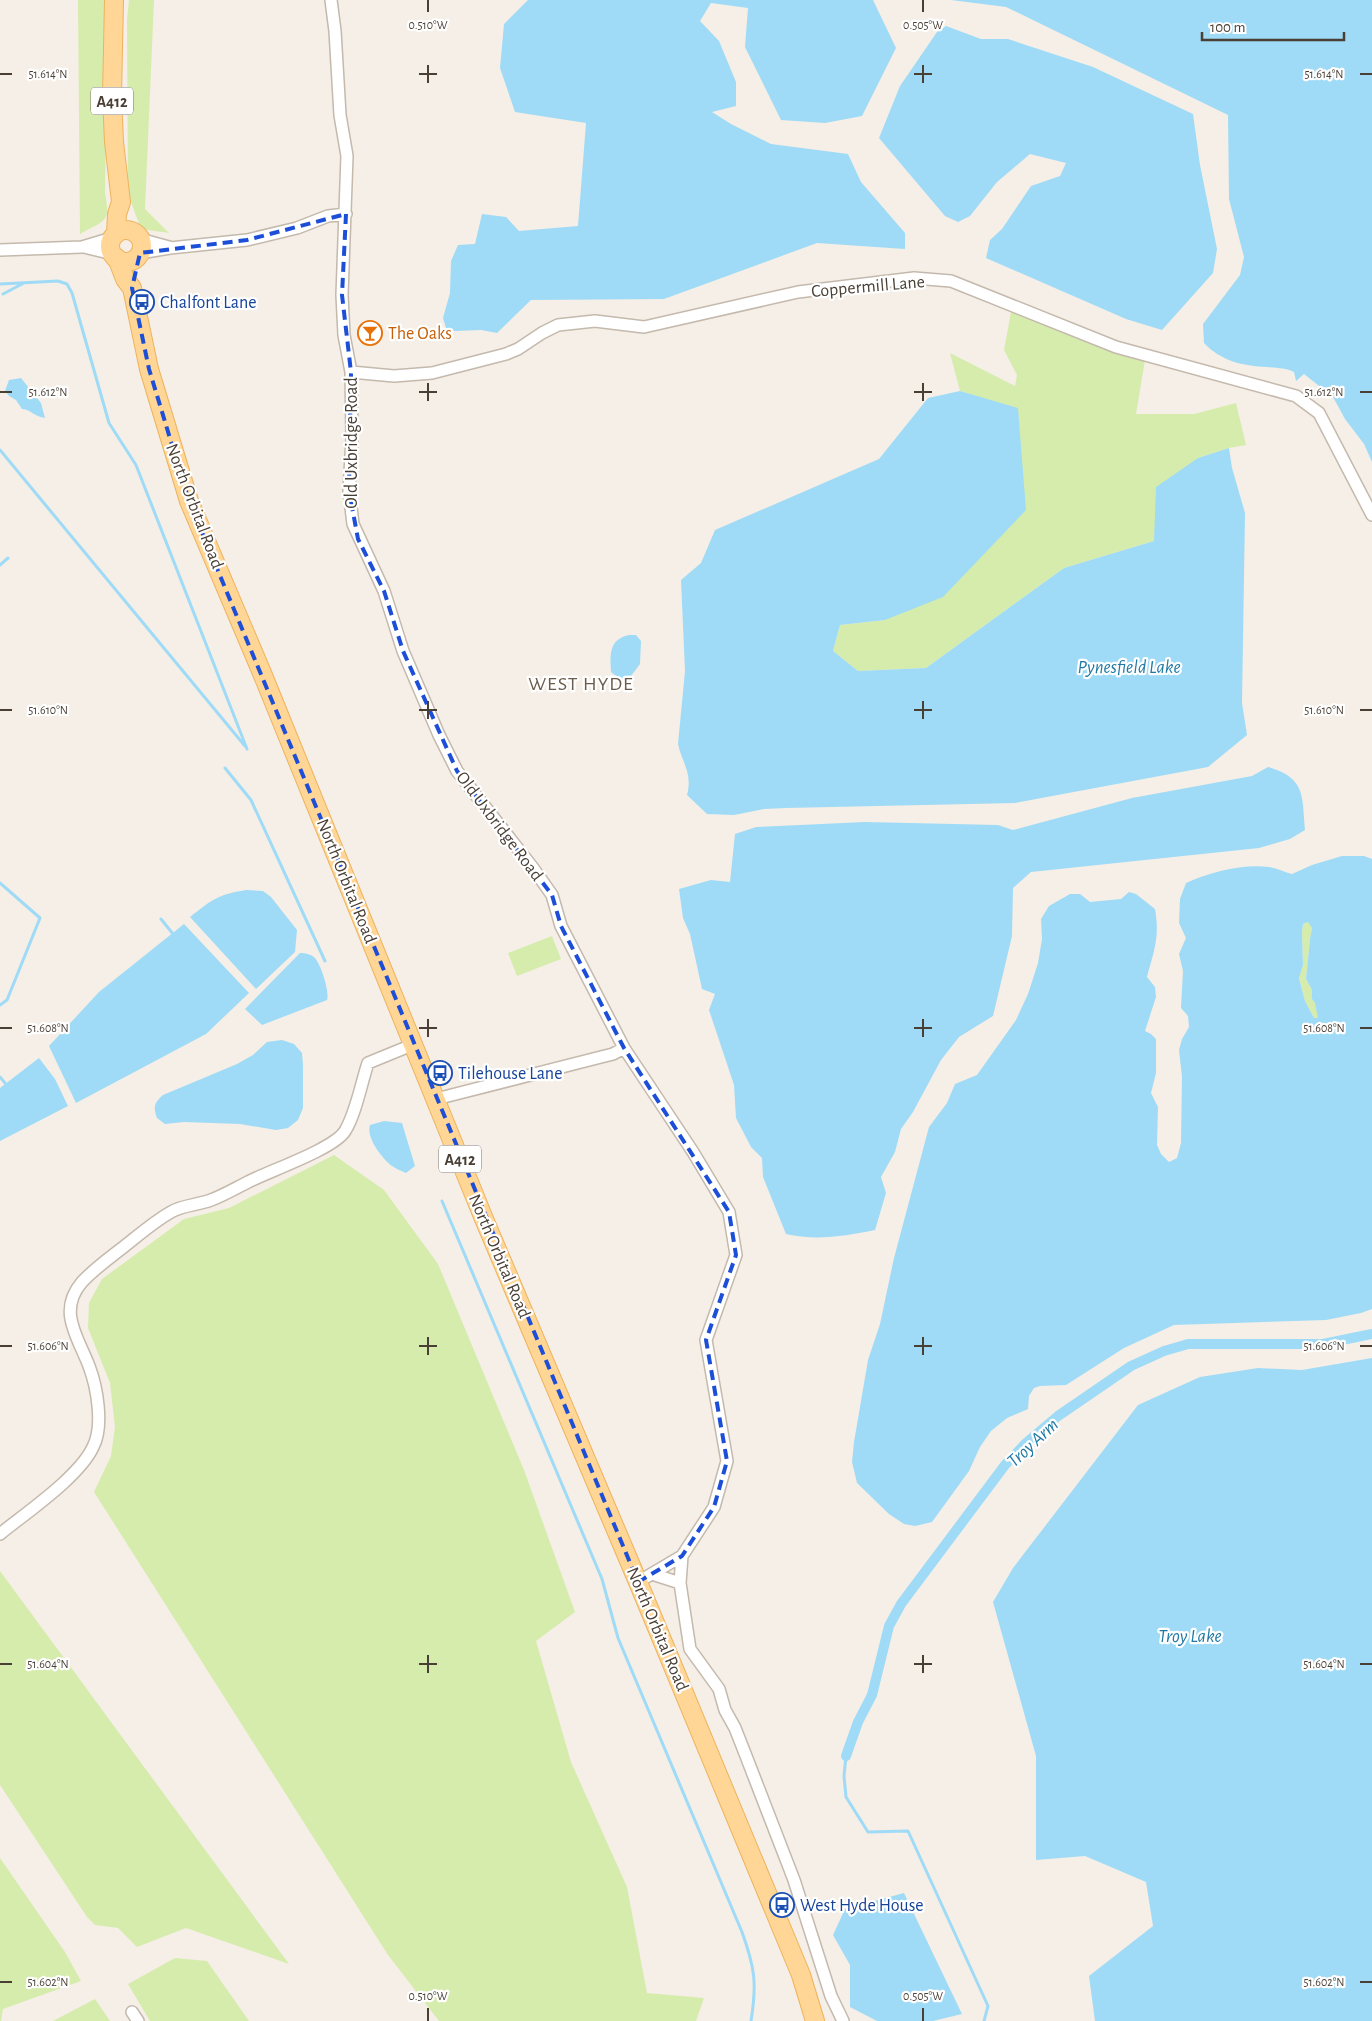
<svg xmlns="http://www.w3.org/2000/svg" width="1372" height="2021" font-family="'Alegreya Sans',sans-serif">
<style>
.green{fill:#d6ecad}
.water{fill:#9fdbf6;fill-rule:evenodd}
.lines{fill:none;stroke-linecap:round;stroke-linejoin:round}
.stream{stroke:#9fdbf6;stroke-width:3}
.canal{stroke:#9fdbf6;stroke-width:10}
.minor-casing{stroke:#c4b9ac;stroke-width:14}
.primary-casing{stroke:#edb35d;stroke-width:20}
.minor{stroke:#fff;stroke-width:11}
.primary{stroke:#ffd696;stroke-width:18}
.marked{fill:none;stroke:#1d4ed8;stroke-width:4;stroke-dasharray:10 6;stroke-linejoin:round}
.ticks{fill:none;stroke:#493f35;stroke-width:2}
.labels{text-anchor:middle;stroke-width:4.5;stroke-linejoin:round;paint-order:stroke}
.shield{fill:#fff;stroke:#807972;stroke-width:1}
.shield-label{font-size:16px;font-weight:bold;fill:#493f35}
.street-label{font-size:18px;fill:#493f35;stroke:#fff}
.transit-label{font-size:18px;fill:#164399;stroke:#fff;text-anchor:start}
.food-label{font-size:18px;fill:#c56008;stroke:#fff;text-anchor:start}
.water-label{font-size:19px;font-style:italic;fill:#227aa4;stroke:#fff}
.quarter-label{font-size:20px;letter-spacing:1px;fill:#6c5c4c;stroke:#fff}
.ticks-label{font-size:12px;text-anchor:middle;fill:#493f35;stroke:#fff;stroke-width:4.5;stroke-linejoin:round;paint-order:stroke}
</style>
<rect width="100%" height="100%" fill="#f5efe7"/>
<path class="green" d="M78,0H108L105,193C111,223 105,220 80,234Z
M129,0H154L145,209L169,233L141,229L128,194L127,20Z
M1011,312L1145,360L1136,414H1194L1236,403L1246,445L1229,448L1198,458L1154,541L1064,568L926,668L858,671L833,651L840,625L885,620L1018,409L960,391L950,353L1015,386L1017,375L1004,350Z
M1309,922L1312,928L1310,939L1306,979L1312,990V999L1315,1003L1319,1018H1314L1305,1001L1299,977L1303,965L1302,932L1303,924Z
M552,936L561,959L517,976L508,953Z
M334,1155L384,1190L438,1264L524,1470L575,1612L536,1641L571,1762L627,1887L647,1993L704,1998L696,2021H439L388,1955L94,1492L111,1456L115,1427L110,1383L88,1328L89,1303L102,1279L184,1219L229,1208Z
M0,1571L289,1964L186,1928L137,1947L118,1928L95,1925L87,1917L0,1785Z
M0,1858L65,1952L81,1981L3,2009L1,2021H0Z
M175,1958L207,1961L249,2021H150L128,1984Z
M95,1999L110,2021H53Z"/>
<path class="water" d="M528,0H873L896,48L862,116L825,123L781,120L745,47L748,8L711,3L700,21L719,41L736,82V106L712,112L731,124L771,144L848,154L861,182L905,233V249L817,243L664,299L531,300L497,333L481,330L455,331L446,328L443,318L450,293L451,261L458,245L475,244L482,214L506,217L519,231L578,226L586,123L515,112L500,68L504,24Z
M951,0H1372V462L1364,444L1345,419L1333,397L1304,374L1296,381L1294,372C1286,368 1277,368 1267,367C1243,366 1221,361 1204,343L1203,324L1240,275L1244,257L1229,199L1228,115L1006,7Z
M946,26L981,39H1008L1093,67L1193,114L1200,165L1217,249L1213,273L1162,330L1126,319L986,258L990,240L1002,229L1031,186L1060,176L1066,163L1030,154L997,182L970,216L958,222L945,216L879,138L900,86L937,32Z
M21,378L41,403L45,418C33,416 32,410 22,409L16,400L9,396L5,391L9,380Z
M960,391L1018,408L1026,510L943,597L885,620L840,625L833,651L858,671L926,668L1064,568L1154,541L1156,487L1198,458L1229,448L1232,468L1245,513L1242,703L1247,735L1208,767L1015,803L786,808L764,809L734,815L707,814L687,795C693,773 682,763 678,744L685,671L681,580L701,563L715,530L879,459L928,398Z
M629,635H636L641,641L640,664L631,676L620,679L611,672C610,655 609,639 629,635Z
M1268,767C1306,778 1302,796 1305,830L1290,839L1259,848L1031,872L1013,888L1012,936L993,1016L959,1037L941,1060L913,1112L901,1129L895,1152L881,1177L886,1193L875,1230C846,1236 815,1241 786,1234L763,1177L762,1158L751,1147L736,1118L734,1085L709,1010L715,994L702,989L690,934L683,918L679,889L711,880L730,882L735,834L756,827L865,822L998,825L1013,830L1132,798L1252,776Z
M1342,856H1364L1372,859V1309L1361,1313L1326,1320L1174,1325L1124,1348L1066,1385L1040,1386L1034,1388L1029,1396L1028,1409L1007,1418L991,1431L980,1447L969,1471L932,1522L915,1526L904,1524L889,1514L857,1483L852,1462L854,1442L868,1360L880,1324L894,1258L929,1127L947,1103L955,1084L977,1075L1016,1020L1028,994L1038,963L1042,939L1041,919L1049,906L1070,894H1080L1090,902L1121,899L1129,892L1136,894L1155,909C1160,938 1154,950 1147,977L1155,987L1156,997L1145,1031L1151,1034L1156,1039V1073L1151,1093L1158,1107L1157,1145L1161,1154L1169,1162L1177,1158L1181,1143L1182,1077L1179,1050L1182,1039L1189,1027L1188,1016L1181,1008L1183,971L1179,954L1186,938L1179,923L1180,899L1186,883C1211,872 1242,864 1269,867C1277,868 1285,872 1292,874L1312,865ZM1308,922L1312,928L1310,939L1306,979L1312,990V999L1315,1003L1318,1018H1314L1305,1001L1299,978L1303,965L1302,932L1303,924Z
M246,890L263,891L271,897L297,930L295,952L256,989L190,917C213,899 217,895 246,890Z
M184,924L249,993L206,1034L76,1103L49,1046L99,992Z
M300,953C305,953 311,954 315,958C321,965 330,992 327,1000L262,1025L245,1009Z
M282,1040L294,1044L302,1053L303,1065V1108L298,1120L288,1128L276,1130L240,1124L184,1122L165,1124L157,1118C153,1107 154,1103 163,1095L237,1064L253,1055L267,1042Z
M39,1058L55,1079L68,1106L0,1141V1088Z
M384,1121L402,1123L415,1166L406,1173C402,1171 396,1169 392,1166C382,1158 366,1138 370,1125Z
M1372,1358V2021H1095L1089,1976L1153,1926L1146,1882L1085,1856L1036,1860V1756L993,1602L1013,1568L1138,1405L1200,1377L1258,1368L1302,1370Z
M904,1893L962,2014L933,2021H877L850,2007V1965L833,1935L845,1909Z"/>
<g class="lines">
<path class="stream" d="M0,284L58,281L67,284L72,293L109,423L136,465L247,749
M3,294L24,283
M0,450L245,746
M0,565L8,558
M225,768L251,800L325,961
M0,883L40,918L7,1000L0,1005
M161,919L173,934
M0,1077L5,1083
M442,1201L602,1579L618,1638L742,1932C755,1968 757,1984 751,2021
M846,1756L844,1776L846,1797L868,1832L908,1831L988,2006L984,2021"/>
<path class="canal" d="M846,1756L858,1722L872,1695L889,1626L901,1604L1005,1465L1026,1443L1058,1416L1131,1366L1164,1351L1188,1344H1323L1372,1334"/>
<defs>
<path id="minor" d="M331,0L335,31L340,115L347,156L342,295L344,335L351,372L352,438L349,491L353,524L384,591L403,651L439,735L457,771L533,868L552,895L561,926L624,1048L693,1152L729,1212L736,1255L706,1340L727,1461L714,1507L682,1556L638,1582
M139,236L147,241L169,247
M84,247L113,254
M0,250L82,247L112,238
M140,253L170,248L247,240L297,228L328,216L346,214
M351,372L394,376L432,373L506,354L518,349L542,333L558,325L595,321L644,327L798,292L914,278L951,281L1116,347L1296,396L1319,413L1372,515
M436,1099L601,1057L613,1054L624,1048
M0,1534C27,1512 79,1477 93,1447C104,1426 97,1387 89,1366C78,1337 57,1311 82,1282C95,1268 111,1257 126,1245C140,1234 155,1221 171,1212C183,1205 198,1205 211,1200C224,1195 236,1188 248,1182C269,1171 334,1149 345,1131C356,1113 361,1084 368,1063L412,1045
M682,1556L680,1583L690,1649L719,1689L725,1710L735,1728L746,1756L794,1880L831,1996L843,2021
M652,1574L680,1583
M132,2012L138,2021"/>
<path id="primary" d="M114,0L112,96L114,142L121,202L117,214L116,234
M110 246a16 16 0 1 1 32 0a16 16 0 1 1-32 0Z
M117,258L125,279L132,288L149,369L189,501L262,673L484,1219L638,1582L801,1975L815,2021"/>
</defs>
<use href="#minor" class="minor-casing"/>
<use href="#primary" class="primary-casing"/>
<use href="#minor" class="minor"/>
<use href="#primary" class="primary"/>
</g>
<path class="marked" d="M346,214L342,295L351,372L349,491L358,539L384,591L403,651L457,771L552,895L561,926L624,1048L729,1212L736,1255L706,1340L727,1461L714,1507L682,1556L638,1582L189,501L149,369L132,288L140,253L247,240Z"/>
<path class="ticks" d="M428,0V12M923,0V12M428,65V83M923,65V83M0,74H12M419,74H437M914,74H932M1360,74H1372M428,383V401M923,383V401M0,392H12M419,392H437M914,392H932M1360,392H1372M428,701V719M923,701V719M0,710H12M419,710H437M914,710H932M1360,710H1372M428,1019V1037M923,1019V1037M0,1028H12M419,1028H437M914,1028H932M1360,1028H1372M428,1337V1355M923,1337V1355M0,1346H12M419,1346H437M914,1346H932M1360,1346H1372M428,1655V1673M923,1655V1673M0,1664H12M419,1664H437M914,1664H932M1360,1664H1372M0,1982H12M1360,1982H1372M428,2008V2021M923,2008V2021"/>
<defs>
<symbol id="bus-ring" viewBox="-11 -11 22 22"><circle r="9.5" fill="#fff" stroke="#1a4fb4" stroke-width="1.5"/><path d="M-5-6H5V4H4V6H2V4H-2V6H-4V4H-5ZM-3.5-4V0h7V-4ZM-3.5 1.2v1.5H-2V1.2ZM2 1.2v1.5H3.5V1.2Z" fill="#1a4fb4"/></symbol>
<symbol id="bar-ring" viewBox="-11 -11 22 22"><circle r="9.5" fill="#fff" stroke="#e8710a" stroke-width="1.5"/><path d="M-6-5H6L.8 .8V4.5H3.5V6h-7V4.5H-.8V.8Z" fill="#e8710a"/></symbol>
</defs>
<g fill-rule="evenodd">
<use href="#bus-ring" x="128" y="288" width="28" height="28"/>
<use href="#bar-ring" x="356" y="319" width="28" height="28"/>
<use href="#bus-ring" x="426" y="1059" width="28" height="28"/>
<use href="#bus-ring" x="768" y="1891" width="28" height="28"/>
</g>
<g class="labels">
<g class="shield">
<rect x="91" y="87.5" width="42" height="27" rx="4"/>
<rect x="439" y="1145.5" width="42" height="27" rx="4"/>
</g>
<g class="shield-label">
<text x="112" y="107">A412</text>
<text x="460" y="1165">A412</text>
</g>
<g class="street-label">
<text transform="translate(868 286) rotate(-5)" y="6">Coppermill Lane</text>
<text transform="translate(351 443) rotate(-90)" y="6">Old Uxbridge Road</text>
<text transform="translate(195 506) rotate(69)" y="6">North Orbital Road</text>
<text transform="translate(500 826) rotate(53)" y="6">Old Uxbridge Road</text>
<text transform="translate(347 881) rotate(68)" y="6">North Orbital Road</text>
<text transform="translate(500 1256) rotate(67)" y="6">North Orbital Road</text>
<text transform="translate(658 1629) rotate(67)" y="6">North Orbital Road</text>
</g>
<g class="transit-label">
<text x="160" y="308">Chalfont Lane</text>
<text x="458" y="1079">Tilehouse Lane</text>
<text x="800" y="1911">West Hyde House</text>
</g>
<g class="food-label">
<text x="388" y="339">The Oaks</text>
</g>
<g class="water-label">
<text x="1129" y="673">Pynesfield Lake</text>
<text transform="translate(1032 1442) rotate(-43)" y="7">Troy Arm</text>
<text x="1190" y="1642">Troy Lake</text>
</g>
<g class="quarter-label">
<text x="581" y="690">WEST HYDE</text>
</g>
</g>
<g class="ticks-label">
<text x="428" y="29">0.510°W</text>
<text x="923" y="29">0.505°W</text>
<text x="48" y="78">51.614°N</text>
<text x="1324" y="78">51.614°N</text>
<text x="48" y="396">51.612°N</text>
<text x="1324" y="396">51.612°N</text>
<text x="48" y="714">51.610°N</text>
<text x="1324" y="714">51.610°N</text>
<text x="48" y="1032">51.608°N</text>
<text x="1324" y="1032">51.608°N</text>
<text x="48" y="1350">51.606°N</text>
<text x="1324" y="1350">51.606°N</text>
<text x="48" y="1668">51.604°N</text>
<text x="1324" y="1668">51.604°N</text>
<text x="48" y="1986">51.602°N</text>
<text x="1324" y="1986">51.602°N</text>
<text x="428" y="2000">0.510°W</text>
<text x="923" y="2000">0.505°W</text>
</g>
<path d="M1202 32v8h142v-8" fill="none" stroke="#493f35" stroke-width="2.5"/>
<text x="1210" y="32" font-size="15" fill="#493f35" stroke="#ffffff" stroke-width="4" paint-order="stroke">100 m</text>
</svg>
